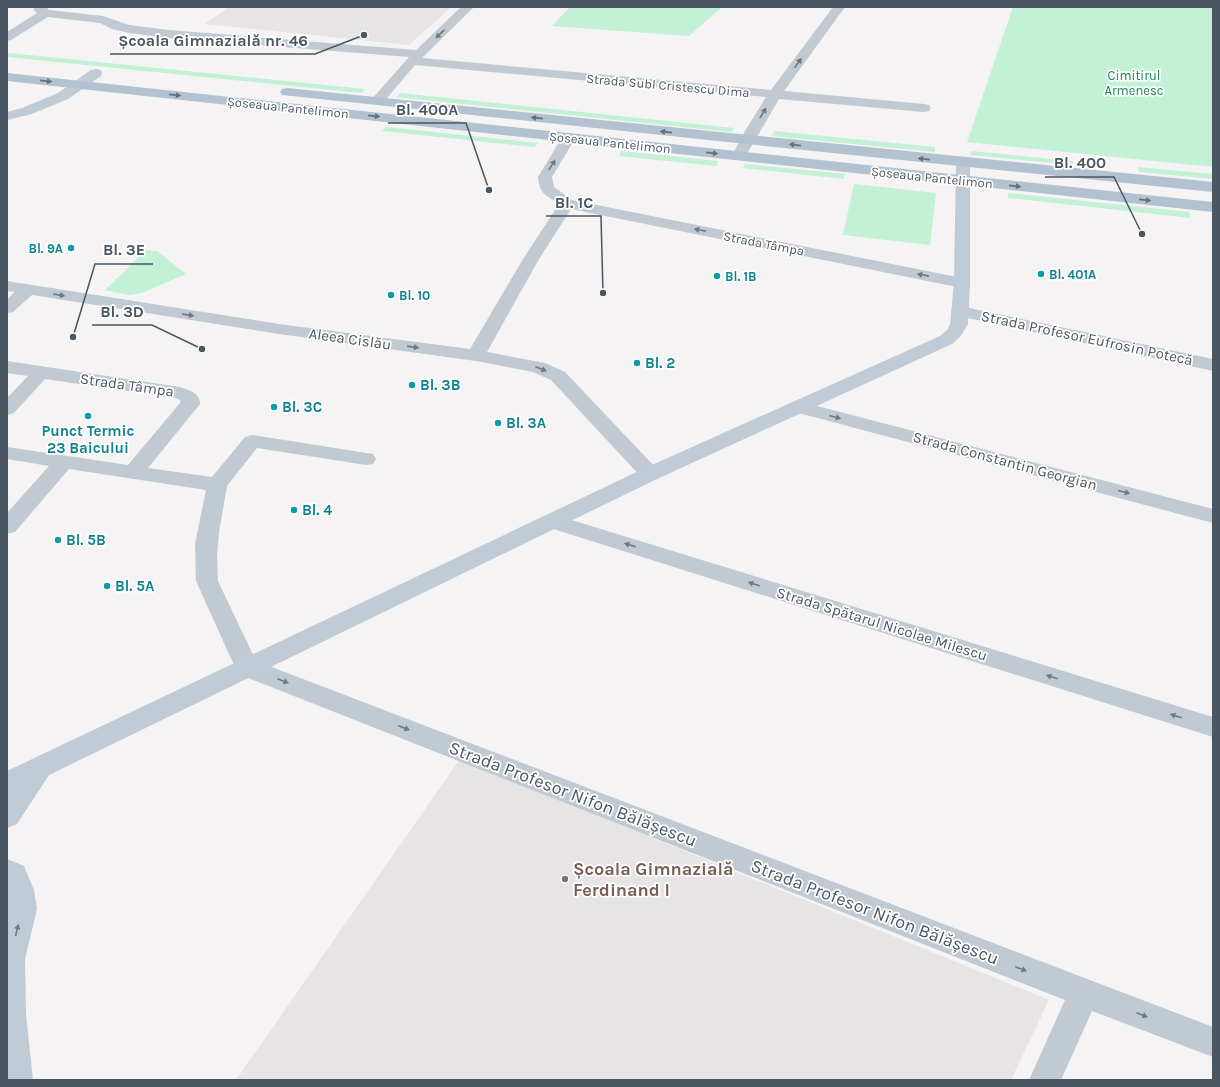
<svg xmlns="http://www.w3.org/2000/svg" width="1220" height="1087" font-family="Karla,sans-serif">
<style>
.education{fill:#e6e4e5}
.green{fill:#c3f1d5}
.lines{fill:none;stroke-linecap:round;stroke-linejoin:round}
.street{fill:#c1cad2;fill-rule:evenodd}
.secondary{fill:#c1cbd6;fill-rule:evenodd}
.primary{fill:#b3c2d1;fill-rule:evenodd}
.oneway{fill:#6e7983}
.oneway2{fill:#64717d}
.oneway3{fill:#6e7984}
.culture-dot{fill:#0f9aa8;stroke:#fff;stroke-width:1.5}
.education-dot{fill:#8d6e63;stroke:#fff;stroke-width:1.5}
.labels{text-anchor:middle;stroke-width:3.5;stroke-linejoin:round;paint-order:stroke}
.far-park-label{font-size:13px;fill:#17864f;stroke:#fff}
.far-street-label{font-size:13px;fill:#4a5661;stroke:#fff}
.far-culture-label{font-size:13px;font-weight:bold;fill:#0d838f;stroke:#fff;text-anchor:start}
.street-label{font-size:15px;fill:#4a5661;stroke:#fff}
.culture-label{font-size:15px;font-weight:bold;fill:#0d838f;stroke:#fff;text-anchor:start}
.near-street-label{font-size:18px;fill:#4a5661;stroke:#fff}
.near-education-label{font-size:18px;font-weight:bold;fill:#785e54;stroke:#fff;text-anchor:start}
.leader{fill:none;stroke:#4a5661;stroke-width:1.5}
.callout-dot{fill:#4a5661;stroke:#fff;stroke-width:1.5}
.callout-label{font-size:16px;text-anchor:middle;font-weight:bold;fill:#4a5661;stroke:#fff;stroke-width:3.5;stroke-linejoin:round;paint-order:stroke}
</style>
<rect width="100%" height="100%" fill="#f5f3f3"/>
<path class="education" d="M229,7H451L409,45L205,24Z
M460,759L1049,1000L1011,1080H236Z"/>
<path class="green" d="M570,7H722L689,36L552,26Z
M1013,7H1213V167L967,142Z
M9,53L365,89L362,93L7,57Z
M400,93L734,128L732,132L396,97Z
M386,127L538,143L534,147L382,131Z
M774,131L935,147V152L772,136Z
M621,151L718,161L716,166L619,156Z
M971,151L1073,161V165L971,155Z
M745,164L845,174L844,179L743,168Z
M1138,167L1213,174V179L1139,172Z
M854,184L936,193L930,245L843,235Z
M1008,193L1189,212L1191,218L1008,198Z
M146,250L157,251L186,274L142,293L128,295L105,290Z"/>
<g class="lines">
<path class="street" d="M34,7H46L49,10L103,16L129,25L169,30L416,50L461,7H474L422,58L771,90L833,7H845L784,91L924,104L929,105L931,108L929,111L924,112L779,99L744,159L739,160L734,159L732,156L742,136L766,97L415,65L382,104H372L370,101L409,57L169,38L129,33L112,29L100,23L48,17L11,40L7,41V32L37,13L34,10Z
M569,133L574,134L576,137L552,177L554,187L572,200L962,278L968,279L970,283L968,287L962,288L571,209L539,259L487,352L545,363L565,372L657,469L660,474L657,479L650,481L643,479L551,380L533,372L476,361L279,334L32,295L13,312L7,313V299L15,292L7,291V281L279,324L470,349L523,259L559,204C545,194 540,195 538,177L564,134Z
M960,306L1213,359V371L954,315L951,311L954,307Z
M7,361L180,387C189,390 200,393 200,404L148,468L212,477L245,437L252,435L373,454L376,459L373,464L366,465L257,448L227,486L219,532L217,556L218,581L256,661L1213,1027V1057L1092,1011L1061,1080H1029L1065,1000L238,674L196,581L195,544L206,490L69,469L15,532L7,534V513L49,466L7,459V447L128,465L180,403V400L176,398L45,379L14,413L7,415V398L28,376L7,373Z
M798,401L1213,509V523L791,411L788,407L791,403Z
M552,514L1213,717V737L544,526L541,521L544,516Z"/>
<path class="secondary" d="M96,69L101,70L102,73L101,76L68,99L32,114L7,120V112L22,108L58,93L91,70Z
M963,158L968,159L970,162V283L968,324L960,337L952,344L657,479L49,775L17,824L7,828V771L643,469L940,336L947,330L950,324L954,283L956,162L958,159Z
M7,859L24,866L34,890L37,909L25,959L26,1014L33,1080H7Z"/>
<path class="primary" d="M7,73L1213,202V212L7,81Z
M287,88L1213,182V192L746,144L282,95L280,92L282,89Z"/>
</g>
<defs><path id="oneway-solid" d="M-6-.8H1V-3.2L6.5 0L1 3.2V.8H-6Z"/></defs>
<g class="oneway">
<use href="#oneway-solid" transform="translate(440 34) rotate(136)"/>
<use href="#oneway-solid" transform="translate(798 63) rotate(-54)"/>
<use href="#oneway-solid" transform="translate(763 113) rotate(-58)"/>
<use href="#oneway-solid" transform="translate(552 165) rotate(-58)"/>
<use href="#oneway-solid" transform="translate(700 230) rotate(-169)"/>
<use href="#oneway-solid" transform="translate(923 275) rotate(-169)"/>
<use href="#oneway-solid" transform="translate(59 295) rotate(9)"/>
<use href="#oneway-solid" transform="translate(188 315) rotate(9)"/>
<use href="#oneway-solid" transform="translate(413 347) rotate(8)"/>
<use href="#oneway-solid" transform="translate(541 369) rotate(21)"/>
<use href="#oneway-solid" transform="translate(835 417) rotate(15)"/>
<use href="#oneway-solid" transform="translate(1124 492) rotate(15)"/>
<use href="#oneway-solid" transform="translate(630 545) rotate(-163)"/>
<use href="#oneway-solid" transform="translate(754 584) rotate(-163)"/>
<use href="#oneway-solid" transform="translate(1052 677) rotate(-163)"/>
<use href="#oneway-solid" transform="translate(283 681) rotate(21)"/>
<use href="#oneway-solid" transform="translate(1176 716) rotate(-163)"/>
<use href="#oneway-solid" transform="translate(404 728) rotate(21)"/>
<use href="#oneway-solid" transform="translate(1021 969) rotate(21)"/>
<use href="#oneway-solid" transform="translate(1142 1015) rotate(21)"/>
</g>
<g class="oneway2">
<use href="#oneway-solid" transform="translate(46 81) rotate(6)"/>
<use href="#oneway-solid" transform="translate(175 95) rotate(6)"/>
<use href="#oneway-solid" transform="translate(374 116) rotate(6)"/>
<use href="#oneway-solid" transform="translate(537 118) rotate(-174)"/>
<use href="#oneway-solid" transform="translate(666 132) rotate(-174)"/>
<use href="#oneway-solid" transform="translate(795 145) rotate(-174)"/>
<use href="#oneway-solid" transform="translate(712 153) rotate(6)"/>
<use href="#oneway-solid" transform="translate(924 159) rotate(-174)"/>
<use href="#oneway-solid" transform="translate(1015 186) rotate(6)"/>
<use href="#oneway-solid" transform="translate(1145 200) rotate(6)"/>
</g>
<use class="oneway3" href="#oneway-solid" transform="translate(17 930) rotate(-76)"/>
<g class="culture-dot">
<circle cx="71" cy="248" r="4"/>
<circle cx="1041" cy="274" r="4"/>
<circle cx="717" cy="276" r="4"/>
<circle cx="391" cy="295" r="4"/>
<circle cx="637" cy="363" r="4"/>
<circle cx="412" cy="385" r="4"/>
<circle cx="274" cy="407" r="4"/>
<circle cx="88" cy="416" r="4"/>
<circle cx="498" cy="423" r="4"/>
<circle cx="294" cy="510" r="4"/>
<circle cx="58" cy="540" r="4"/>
<circle cx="107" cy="586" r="4"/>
</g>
<circle class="education-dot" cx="565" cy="879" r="4"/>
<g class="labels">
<g class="far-park-label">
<text x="1134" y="80">Cimitirul<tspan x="1134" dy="15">Armenesc</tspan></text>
</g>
<g class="far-street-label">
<text transform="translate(668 85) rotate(5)" y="5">Strada Subl Cristescu Dima</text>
<text transform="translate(288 107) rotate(6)" y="5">Șoseaua Pantelimon</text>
<text transform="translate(610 142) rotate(6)" y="5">Șoseaua Pantelimon</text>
<text transform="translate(932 177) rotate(6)" y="5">Șoseaua Pantelimon</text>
<text transform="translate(764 243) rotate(11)" y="5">Strada Tâmpa</text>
</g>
<g class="far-culture-label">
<text x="63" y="253" text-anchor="end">Bl. 9A</text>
<text x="1049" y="279">Bl. 401A</text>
<text x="725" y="281">Bl. 1B</text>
<text x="399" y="300">Bl. 10</text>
</g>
<g class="street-label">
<text transform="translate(1087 338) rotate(12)" y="5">Strada Profesor Eufrosin Potecă</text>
<text transform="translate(350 339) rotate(8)" y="5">Aleea Cislău</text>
<text transform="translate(127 385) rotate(8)" y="5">Strada Tâmpa</text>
<text transform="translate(1005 461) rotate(15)" y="5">Strada Constantin Georgian</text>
<text transform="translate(882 624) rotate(17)" y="5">Strada Spătarul Nicolae Milescu</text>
</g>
<g class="culture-label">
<text x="645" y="368">Bl. 2</text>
<text x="420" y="390">Bl. 3B</text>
<text x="282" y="412">Bl. 3C</text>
<text x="506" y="428">Bl. 3A</text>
<text x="88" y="436" text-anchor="middle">Punct Termic<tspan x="88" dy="17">23 Baicului</tspan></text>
<text x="302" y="515">Bl. 4</text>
<text x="66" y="545">Bl. 5B</text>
<text x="115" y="591">Bl. 5A</text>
</g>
<g class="near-street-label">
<text transform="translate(573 794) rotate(21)" y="6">Strada Profesor Nifon Bălășescu</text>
<text transform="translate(875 912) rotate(21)" y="6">Strada Profesor Nifon Bălășescu</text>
</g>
<g class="near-education-label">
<text x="573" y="875">Școala Gimnazială<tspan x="573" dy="21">Ferdinand I</tspan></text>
</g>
</g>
<path class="leader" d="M364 35L315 54H110M489 190L466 123H388M1142 234L1114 177H1045M603 293L601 216H546M73 337L95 264H153M202 349L152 325H92"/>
<g class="callout-dot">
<circle cx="364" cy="35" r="4"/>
<circle cx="489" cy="190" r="4"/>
<circle cx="1142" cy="234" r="4"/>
<circle cx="603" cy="293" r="4"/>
<circle cx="73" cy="337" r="4"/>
<circle cx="202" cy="349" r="4"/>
</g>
<g class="callout-label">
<text x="213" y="46">Școala Gimnazială nr. 46</text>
<text x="427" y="115">Bl. 400A</text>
<text x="1080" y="168">Bl. 400</text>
<text x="574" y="208">Bl. 1C</text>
<text x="124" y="255">Bl. 3E</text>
<text x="122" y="317">Bl. 3D</text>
</g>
<rect width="1220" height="1087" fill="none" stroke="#4a5661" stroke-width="16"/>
</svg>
